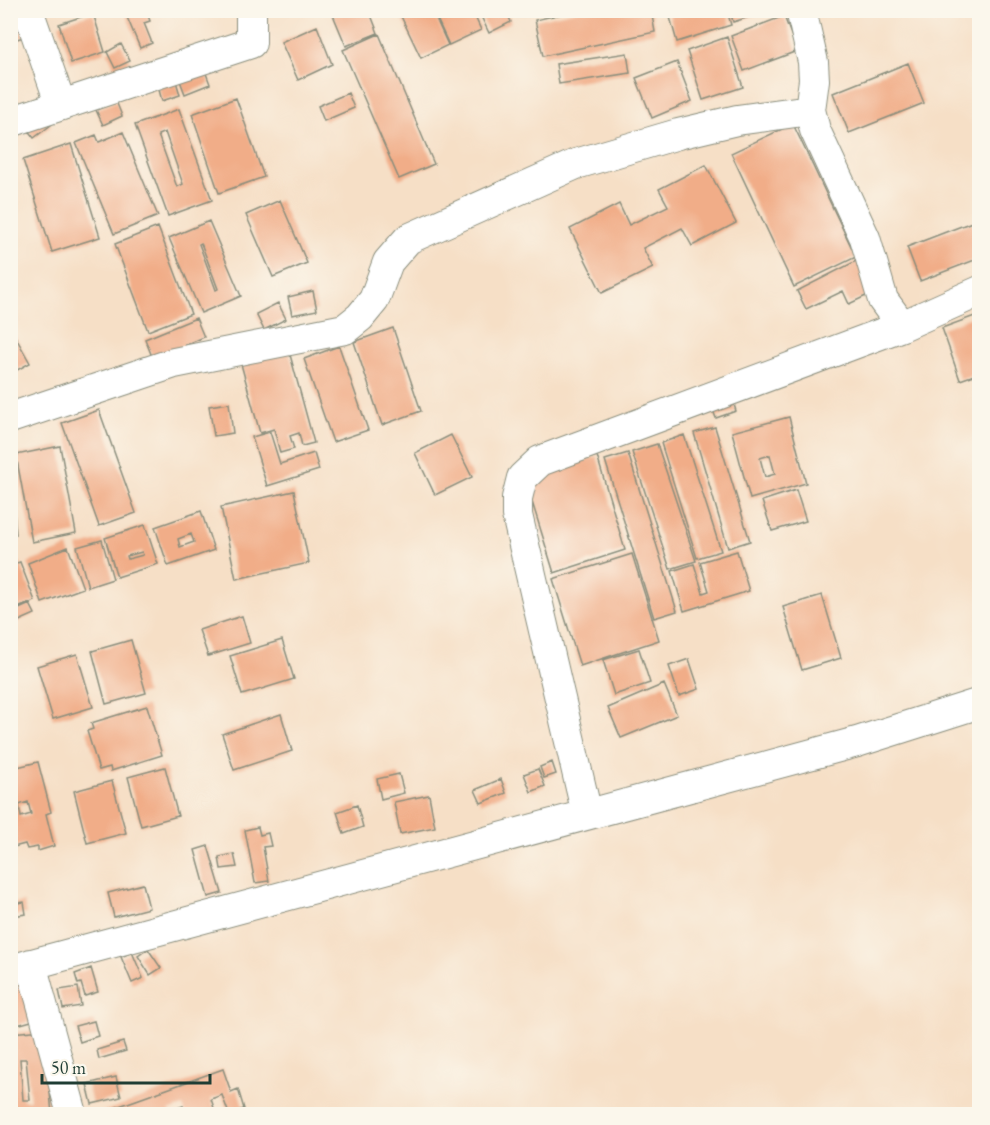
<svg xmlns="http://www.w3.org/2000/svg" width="990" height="1125" font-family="'EB Garamond',serif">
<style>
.building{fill:#f1ad88;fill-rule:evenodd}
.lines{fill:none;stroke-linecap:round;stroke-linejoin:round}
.minor-casing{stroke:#8a8e7d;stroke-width:32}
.minor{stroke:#fff;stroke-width:30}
</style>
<rect width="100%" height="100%" fill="#fbf7ec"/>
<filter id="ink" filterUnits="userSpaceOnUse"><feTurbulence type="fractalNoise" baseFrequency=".0167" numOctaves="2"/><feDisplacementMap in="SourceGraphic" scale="12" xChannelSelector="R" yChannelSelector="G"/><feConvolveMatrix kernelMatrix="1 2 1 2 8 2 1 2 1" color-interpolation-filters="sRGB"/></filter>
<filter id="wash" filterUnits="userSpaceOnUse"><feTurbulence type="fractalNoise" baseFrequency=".008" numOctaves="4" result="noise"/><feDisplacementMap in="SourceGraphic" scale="24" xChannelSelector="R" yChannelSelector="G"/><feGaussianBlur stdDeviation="1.35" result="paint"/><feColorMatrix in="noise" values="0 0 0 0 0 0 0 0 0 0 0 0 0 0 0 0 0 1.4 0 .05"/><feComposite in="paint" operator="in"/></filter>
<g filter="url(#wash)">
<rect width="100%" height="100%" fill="#f6dfc6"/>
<g id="blocks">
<path class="building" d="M10,10H15L24,37L10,41Z
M124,10H146L150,21L144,23L152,43L140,48Z
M331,10H369L378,33L346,46Z
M398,10H432L448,45L421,58Z
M433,10H472L481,30L449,45Z
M478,10H506L511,22L489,33Z
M580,10H651L655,32L543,56L535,20Z
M668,10H727L731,25L677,42Z
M730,10H769V11L733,22Z
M93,13L105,52L71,63L59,24Z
M784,16L797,51L744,71L731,36Z
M317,26L332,64L298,80L281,42Z
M379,34L434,164L399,179L343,50Z
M727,37L743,87L703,100L687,51Z
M121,44L130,61L115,68L107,52Z
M627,53L630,73L559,84L556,64Z
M677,62L692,101L652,118L636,78Z
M908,63L924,103L849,133L833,93Z
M204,68L210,84L185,94L179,78Z
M176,81L180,95L162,101L158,86Z
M348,93L354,108L324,121L318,106Z
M236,98L264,177L219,193L192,114Z
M116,101L122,116L103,125L96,110Z
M179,109L212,200L168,216L135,125ZM165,132L183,184L177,187L158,135Z
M43,116L51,125L34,138L26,128Z
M793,124L856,257L794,287L731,153Z
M123,132L158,216L114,234L76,143L96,135L99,142Z
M71,144L100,237L52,252L23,160Z
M706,165L736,223L692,246L682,228L643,248L653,268L602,293L570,229L619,204L629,225L668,206L659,189Z
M280,200L307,263L273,277L246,215Z
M209,221L241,296L201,313L169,238ZM201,243L218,289L216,290L199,244Z
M972,222L980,241V258L920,281L907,247Z
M158,227L191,314L148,331L115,244Z
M858,260L870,294L849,304L843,291L806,309L797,291Z
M313,291L317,310L292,315L288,297Z
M278,303L286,319L264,330L256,314Z
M980,314V373L960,380L942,328Z
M196,318L204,337L153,359L145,339Z
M10,327L30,363L10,374Z
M393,328L421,411L382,425L354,342Z
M339,346L368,430L333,442L304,359Z
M289,351L314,443L302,446L299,433L290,436L294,449L280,453L274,429L260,433L241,364Z
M732,398L736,411L716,418L711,405Z
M229,403L233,433L214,436L209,406Z
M99,410L136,513L99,526L62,423Z
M789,417L806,483L750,499L732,432ZM770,455L775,474L765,477L760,458Z
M715,427L750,541L728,548L694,433Z
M270,432L280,464L314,453L319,470L267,486L252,437Z
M451,435L472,477L435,495L415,453Z
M684,435L721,551L697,558L661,443Z
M657,444L696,561L670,569L632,452Z
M60,446L76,533L32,542L16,455Z
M628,453L677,611L654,618L605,460Z
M597,456L625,550L554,573L525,479Z
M10,489H12L16,534L10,535Z
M796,490L806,521L772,531L762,501Z
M294,491L309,563L236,579L221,507Z
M201,511L214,550L168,566L155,527ZM191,534L194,542L180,547L178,539Z
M145,525L158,564L117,577L105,538ZM142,552L143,555L128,559L127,556Z
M102,540L113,579L88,587L77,547Z
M68,547L83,588L42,603L28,563Z
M737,551L749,591L684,611L672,571L694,564L703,593L709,591L700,562Z
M632,554L659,640L580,666L553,579Z
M20,562L35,601L10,611V565Z
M822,595L841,658L802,670L783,607Z
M30,604L35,614L10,625V613Z
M242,616L250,643L208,656L199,630Z
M131,640L146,693L106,704L92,651Z
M282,640L294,679L242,695L230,656Z
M639,649L650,683L614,695L603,660Z
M77,654L93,707L53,719L37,666Z
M689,659L699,689L679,696L669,666Z
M664,684L677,715L621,738L608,708Z
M147,706L162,755L111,771L110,767L99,770L87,731L93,729L91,723Z
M281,714L292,751L234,770L222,734Z
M38,762L51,812L46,814L54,846L38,851V847L27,849L25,844L10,848V777L15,775L13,768ZM28,802L31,814L21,817L19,805Z
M552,762L556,774L544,778L540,767Z
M165,767L178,816L141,826L128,777Z
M538,769L545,786L531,792L524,774Z
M399,774L404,793L381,799L377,779Z
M501,779L506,793L481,803L475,790Z
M112,781L126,833L87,843L74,791Z
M429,795L435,827L400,834L394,802Z
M357,805L363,827L344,834L337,812Z
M258,827L260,835L268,833L271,846L263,847L269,881L255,883L245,830Z
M208,846L222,893L208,897L195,850Z
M234,854L237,867L221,869L219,857Z
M143,884L149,908L114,917L108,893Z
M24,902L26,914L12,916L11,904Z
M148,949L161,968L150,975L138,956Z
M132,952L143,978L132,983L121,957Z
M91,968L98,992L85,996L81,983L78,984L75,974Z
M31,978L42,1018L10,1027V983Z
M78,987L81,1006L63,1009L59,990Z
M94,1021L98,1036L80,1042L75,1026Z
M44,1030L52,1114H10V1033ZM20,1059H26L30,1100H23Z
M123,1042L126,1051L99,1059L97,1050Z
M223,1069L231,1092L238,1089L244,1109L229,1114L222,1095L211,1099L216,1114H186L183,1106L169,1111L170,1114H97Z
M116,1077L121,1097L92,1104L87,1084Z"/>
</g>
</g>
<g filter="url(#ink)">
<use href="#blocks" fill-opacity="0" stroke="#8a8e7d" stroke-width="1.5"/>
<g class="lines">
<defs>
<path id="minor" d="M28,10L61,105
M801,10L813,62L814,80L810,110L815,130L865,238L883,300L902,326
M10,122L251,43V10
M10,418L174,363L345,329L360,317L374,300L388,262L408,239L576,164L678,134L737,120L810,110
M587,814L517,515V498L522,478L540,461L902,326L980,291
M31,964L72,1114
M10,970L857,742L980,703"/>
</defs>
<use href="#minor" class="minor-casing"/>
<use href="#minor" class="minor"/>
</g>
</g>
<rect width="990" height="1125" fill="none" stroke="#fbf7ec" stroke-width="36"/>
<path d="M42 1074v9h168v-9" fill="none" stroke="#1f3d34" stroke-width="3"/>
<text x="51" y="1074" font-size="18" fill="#1f3d34" stroke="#fbf7ec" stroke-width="4.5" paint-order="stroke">50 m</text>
</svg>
